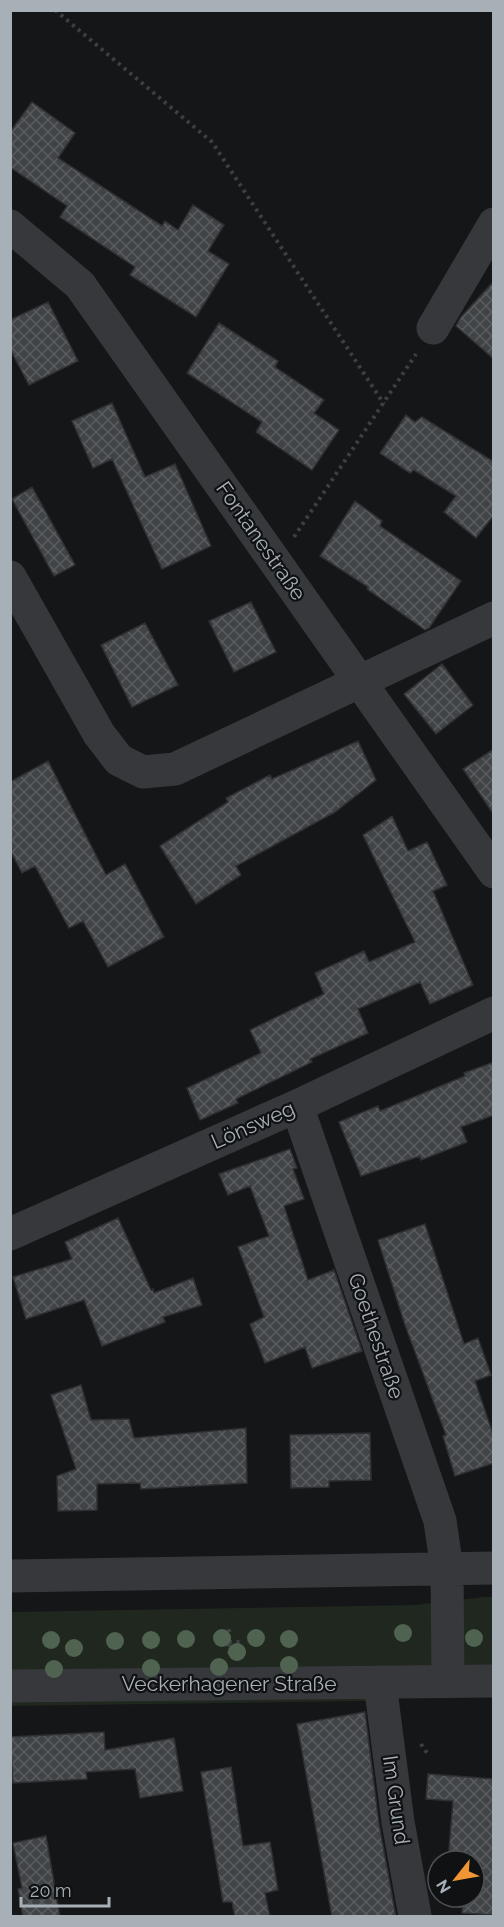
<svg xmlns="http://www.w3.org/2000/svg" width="504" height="1927" font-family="Raleway,sans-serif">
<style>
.green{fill:#1f271f}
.building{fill:url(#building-cross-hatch);stroke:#2f3033;stroke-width:1.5}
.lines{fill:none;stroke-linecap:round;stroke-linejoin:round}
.path{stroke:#3c3f43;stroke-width:4;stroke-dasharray:3 4.5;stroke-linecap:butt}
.minor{stroke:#36383c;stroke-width:33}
.tree{fill:#506350}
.labels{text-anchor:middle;stroke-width:4.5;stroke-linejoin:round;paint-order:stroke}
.street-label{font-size:21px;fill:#a7afb7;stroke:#101112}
</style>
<defs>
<pattern id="building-cross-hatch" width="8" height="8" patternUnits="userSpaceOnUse" patternTransform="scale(1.5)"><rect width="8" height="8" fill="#414447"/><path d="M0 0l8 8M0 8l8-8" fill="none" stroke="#5a5c5f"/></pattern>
</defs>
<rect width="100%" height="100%" fill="#151617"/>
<path class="green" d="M484,1597H493V1695H418L368,1701L11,1706L10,1612L414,1605Z"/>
<path class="building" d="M32,102L75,133L58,158L162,226L165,221L178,230L193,205L224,225L208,251L229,264L196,317L130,275L135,267L60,217L67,206L10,167V132Z
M494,281V359L456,326L461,317Z
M48,302L78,361L29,385L10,349V320Z
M219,323L278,361L275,367L324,400L314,413L339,430L312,470L256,432L262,422L187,373Z
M112,403L145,477L175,464L211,546L162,569L112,459L93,468L72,421Z
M406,415L415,422L422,417L494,462V515L476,538L444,512L456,496L414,470L410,473L380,453Z
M32,487L75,565L54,576L12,499Z
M355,501L382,521L380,526L461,581L429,628L425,630L367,589L368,587L320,556Z
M251,602L276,652L234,672L209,621Z
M145,623L178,685L132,707L101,645Z
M442,664L473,705L436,734L404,694Z
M358,741L376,780L335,812L236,866L241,875L196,904L160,846L228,802L226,798L270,775L272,779Z
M494,749V815L463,769Z
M48,761L106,875L125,864L164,937L108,967L83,921L69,928L35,866L22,873L10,850V782Z
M392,816L408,851L427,842L447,885L433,891L473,985L430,1004L420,982L358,1009L368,1033L310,1059L312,1062L236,1099L238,1103L200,1120L187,1088L261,1053L250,1030L324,994L315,973L364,951L369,962L415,942L363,835Z
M494,1062V1115L461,1127L467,1142L421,1160L420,1156L361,1176L339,1122L378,1106L380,1111L465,1076L464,1073Z
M290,1149L297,1168L293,1169L304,1199L284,1206L308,1280L334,1270L362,1351L312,1368L305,1347L265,1363L250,1324L264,1317L238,1247L269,1236L250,1186L228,1195L219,1174Z
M118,1218L151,1290L153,1289L154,1293L193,1278L202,1305L163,1317L165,1322L102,1346L84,1300L26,1319L13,1277L72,1259L65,1242Z
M425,1224L464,1344L478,1338L491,1375L475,1381L494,1437V1463L455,1476L443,1436L446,1435L405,1325L378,1240Z
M81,1385L91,1420L129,1419L134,1438L246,1428L247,1483L141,1489L140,1483L97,1484V1510L58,1511L57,1476L76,1469L51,1395Z
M370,1433L371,1480L329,1481V1487L291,1488L290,1435Z
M365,1712L379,1824L396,1917H332L297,1724Z
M104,1732L105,1750L174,1738L183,1791L140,1798L135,1769L86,1772L87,1779L13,1783L10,1737Z
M231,1767L243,1846L270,1842L278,1890L265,1893L270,1917H235L232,1902H223L201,1772Z
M428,1774L494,1779V1915L462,1913L463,1897H474V1861H448L453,1801L426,1799Z
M46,1836L60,1917H23L18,1889L22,1888L13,1843Z"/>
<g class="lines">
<path class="path" d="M55,10L212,142L384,404
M294,537L416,354
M229,1629V1654
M229,1642H241
M421,1744L427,1753"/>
<path class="minor" d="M10,226L80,285L494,872
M433,328L494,224
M10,577L99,734L119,760L143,772L175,769L494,618
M297,1106L440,1521L447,1569L448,1681
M10,1234L297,1106L494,1013
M10,1576L494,1568
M380,1683L398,1822L415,1916
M10,1686L494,1681"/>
</g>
<g class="tree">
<circle cx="403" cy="1633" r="9"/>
<circle cx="222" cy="1638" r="9"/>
<circle cx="256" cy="1638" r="9"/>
<circle cx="474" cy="1638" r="9"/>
<circle cx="186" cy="1639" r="9"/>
<circle cx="289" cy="1639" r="9"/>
<circle cx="51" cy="1640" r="9"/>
<circle cx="151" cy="1640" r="9"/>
<circle cx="115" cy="1641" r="9"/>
<circle cx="74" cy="1648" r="9"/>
<circle cx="237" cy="1652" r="9"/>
<circle cx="289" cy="1665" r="9"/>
<circle cx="219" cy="1667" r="9"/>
<circle cx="151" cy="1668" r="9"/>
<circle cx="54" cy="1669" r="9"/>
</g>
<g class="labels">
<g class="street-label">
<text transform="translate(261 541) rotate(55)" y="7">Fontanestraße</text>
<text transform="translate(253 1125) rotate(-24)" y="7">Lönsweg</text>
<text transform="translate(376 1336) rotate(71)" y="7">Goethestraße</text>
<text x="229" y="1691">Veckerhagener Straße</text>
<text transform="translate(396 1800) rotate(82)" y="7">Im Grund</text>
</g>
</g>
<rect width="504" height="1927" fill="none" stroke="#a7afb7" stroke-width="24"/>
<g transform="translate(456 1879) rotate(239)"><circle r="28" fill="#101112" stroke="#4c5054" stroke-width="1.5"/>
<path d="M0-4.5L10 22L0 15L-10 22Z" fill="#f19634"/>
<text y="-9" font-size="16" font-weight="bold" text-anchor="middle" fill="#a7afb7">N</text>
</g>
<path d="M21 1897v9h88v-9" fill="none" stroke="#a7afb7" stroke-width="3"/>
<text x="30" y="1897" font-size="18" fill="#a7afb7" stroke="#101112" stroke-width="4.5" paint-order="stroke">20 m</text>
</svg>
